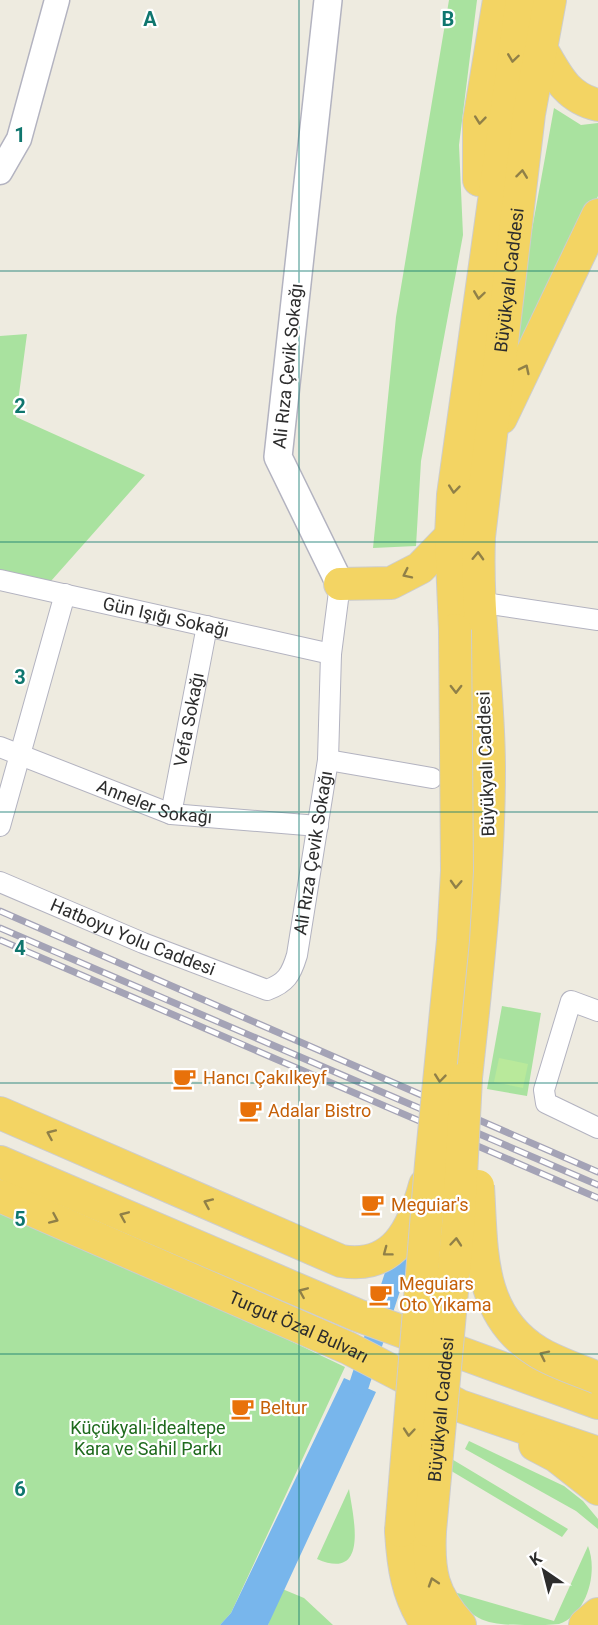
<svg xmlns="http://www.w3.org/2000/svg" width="598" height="1625" font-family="Roboto,sans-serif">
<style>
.green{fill:#a9e29f}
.pitch{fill:#b9e99b}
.water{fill:#78b6ec}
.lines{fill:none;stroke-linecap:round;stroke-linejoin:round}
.canal{stroke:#78b6ec;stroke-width:20}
.minor-casing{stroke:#b3b3c0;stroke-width:22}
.tertiary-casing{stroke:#b3b3c0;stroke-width:27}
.secondary-casing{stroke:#b3b3c0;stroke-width:30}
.trunk-casing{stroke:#cdcdcd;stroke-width:34}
.minor{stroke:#fff;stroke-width:20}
.tertiary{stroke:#fff;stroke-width:24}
.secondary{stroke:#fff;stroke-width:27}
.trunk{stroke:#f3d463;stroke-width:32}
.rail-casing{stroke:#a4a3b6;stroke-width:7}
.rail{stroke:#fff;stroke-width:4.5;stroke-dasharray:14;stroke-linecap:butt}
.trunk-bridge-casing{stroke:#cdcdcd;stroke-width:34;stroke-linecap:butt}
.trunk-bridge{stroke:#f3d463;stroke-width:32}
.oneway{stroke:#908048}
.grid{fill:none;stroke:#0f766e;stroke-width:1.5;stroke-opacity:0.55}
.labels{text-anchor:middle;stroke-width:4.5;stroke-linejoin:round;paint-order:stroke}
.street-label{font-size:18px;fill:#2d2d2d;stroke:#fff}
.food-label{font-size:18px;fill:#c56008;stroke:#fff;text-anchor:start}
.park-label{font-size:18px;fill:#1f6a1d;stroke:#fff}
.grid-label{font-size:20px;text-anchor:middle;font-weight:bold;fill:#0f766e;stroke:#fff;stroke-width:4.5;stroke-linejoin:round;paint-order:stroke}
</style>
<rect width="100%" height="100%" fill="#eeebe0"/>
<path class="green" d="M449,0H477L459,145L463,235L421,461L416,546L373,548L396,317Z
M554,108L581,125L598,123V196L502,395Z
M27,334L16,417L145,475L51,581L0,570V336Z
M502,1006L541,1013L527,1096L487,1089Z
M0,1209L188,1292L345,1367L231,1613L220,1625H0Z
M469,1441L564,1486L583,1501L598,1519V1529L576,1511L465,1449Z
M450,1458L568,1529L562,1537L448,1469Z
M349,1489C353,1516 370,1582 317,1559Z
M588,1546C598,1571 588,1614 559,1624C551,1625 539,1625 531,1625C494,1625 473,1625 454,1592L554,1621Z
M280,1588L304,1598L333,1625H268Z"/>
<path class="pitch" d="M499,1058L528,1064L523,1088L494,1082Z"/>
<path class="water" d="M344,1378L376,1392L268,1625H220L231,1613Z"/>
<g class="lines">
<path class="canal" d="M359,1385L407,1237"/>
<defs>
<g id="minor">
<path id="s1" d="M0,580L331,654"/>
<path d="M477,590L491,604L598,620"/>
<path id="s2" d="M0,747L171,814L318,826"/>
<path d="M328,760L432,778"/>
<path id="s3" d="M171,814L207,626"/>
<path d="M0,826L65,594"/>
<path id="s4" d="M0,882L143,943L267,990C286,983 291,975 297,955L328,760L331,654L340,584"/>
<path d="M598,1011L571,1001L544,1090L546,1103L598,1128"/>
</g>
<path id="tertiary" d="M0,172L19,139L57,0"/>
<path id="secondary" d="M328,0L278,457L340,584"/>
<g id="trunk">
<path d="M542,50C557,76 567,98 598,105"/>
<path d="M479,180V121L499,0"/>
<path d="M501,418L598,215"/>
<path d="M340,584L391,583L420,568L451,536"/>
<path d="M455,630L451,536L453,495L522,0"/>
<path id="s5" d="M466,1078C477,975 489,873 489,769C489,691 476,615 479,537L529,114L550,0"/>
<path d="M0,1113L341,1261C394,1270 413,1229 425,1185"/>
<path d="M0,1162L357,1315L598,1403"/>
<path id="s6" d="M0,1196L348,1348L460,1406L598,1453"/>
<path d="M535,1445L556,1456L598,1489"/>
<path d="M401,1531C403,1565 407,1596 427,1625"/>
<path d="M430,1531C428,1572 432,1594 460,1625"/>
<path d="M585,1625L598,1614"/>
</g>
</defs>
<use href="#minor" class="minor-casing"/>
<use href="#tertiary" class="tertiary-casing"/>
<use href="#secondary" class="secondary-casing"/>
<use href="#trunk" class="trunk-casing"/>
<use href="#minor" class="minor"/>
<use href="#tertiary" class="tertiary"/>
<use href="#secondary" class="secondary"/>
<use href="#trunk" class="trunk"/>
<defs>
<path id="rail" d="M0,911L598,1172
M0,928L598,1185
M0,940L598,1198"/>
</defs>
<use href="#rail" class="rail-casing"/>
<use href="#rail" class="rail"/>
<defs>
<g id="trunk-bridge">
<path d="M478,1186C482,1248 477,1315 538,1352C556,1363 579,1370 598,1378"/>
<path d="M401,1531L431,1164L453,940L457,871L455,630"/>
<path id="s7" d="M430,1531L459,1215L466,1078"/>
</g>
</defs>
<use href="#trunk-bridge" class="trunk-bridge-casing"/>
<use href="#trunk-bridge" class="trunk-bridge"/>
</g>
<defs><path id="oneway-chevron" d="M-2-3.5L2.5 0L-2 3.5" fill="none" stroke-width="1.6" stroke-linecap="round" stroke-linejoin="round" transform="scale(1.5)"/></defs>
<g class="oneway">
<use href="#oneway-chevron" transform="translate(513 58) rotate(98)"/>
<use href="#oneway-chevron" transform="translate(480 120) rotate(96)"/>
<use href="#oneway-chevron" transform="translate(522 174) rotate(-83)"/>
<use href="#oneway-chevron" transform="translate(479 295) rotate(98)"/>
<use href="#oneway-chevron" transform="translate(525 369) rotate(-64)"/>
<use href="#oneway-chevron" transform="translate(454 489) rotate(96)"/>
<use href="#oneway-chevron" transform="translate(478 556) rotate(-88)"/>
<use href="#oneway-chevron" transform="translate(407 574) rotate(154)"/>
<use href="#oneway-chevron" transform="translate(456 689) rotate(90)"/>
<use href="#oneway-chevron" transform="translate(456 884) rotate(93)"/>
<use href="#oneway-chevron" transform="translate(440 1078) rotate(96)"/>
<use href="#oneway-chevron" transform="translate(51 1134) rotate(-156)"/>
<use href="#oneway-chevron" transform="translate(208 1203) rotate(-156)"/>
<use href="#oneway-chevron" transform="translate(124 1216) rotate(-157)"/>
<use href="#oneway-chevron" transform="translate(54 1219) rotate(24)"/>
<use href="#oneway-chevron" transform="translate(456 1242) rotate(-85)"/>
<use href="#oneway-chevron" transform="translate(387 1252) rotate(143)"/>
<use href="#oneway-chevron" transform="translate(303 1292) rotate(-157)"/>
<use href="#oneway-chevron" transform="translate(544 1355) rotate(-154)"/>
<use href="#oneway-chevron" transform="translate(409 1432) rotate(95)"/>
<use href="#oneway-chevron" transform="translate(433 1582) rotate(-108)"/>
</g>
<path class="grid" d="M299,0V1625M0,271H598M0,542H598M0,812H598M0,1083H598M0,1354H598"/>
<defs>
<symbol id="cafe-bare" viewBox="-9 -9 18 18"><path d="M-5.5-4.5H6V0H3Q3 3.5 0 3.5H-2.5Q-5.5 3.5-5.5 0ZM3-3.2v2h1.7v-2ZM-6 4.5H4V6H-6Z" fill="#e8710a" stroke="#fff" stroke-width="2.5" paint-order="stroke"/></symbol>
</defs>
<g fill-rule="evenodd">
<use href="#cafe-bare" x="168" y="1062" width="33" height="33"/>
<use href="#cafe-bare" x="234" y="1094" width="33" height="33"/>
<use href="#cafe-bare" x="356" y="1188" width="33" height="33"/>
<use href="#cafe-bare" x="364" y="1278" width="33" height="33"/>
<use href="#cafe-bare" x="226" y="1392" width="33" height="33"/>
</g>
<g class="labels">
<g class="street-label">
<text dy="6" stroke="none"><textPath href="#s5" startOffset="801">Büyükyalı Caddesi</textPath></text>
<text transform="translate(288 366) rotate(-84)" y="6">Ali Rıza Çevik Sokağı</text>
<text dy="6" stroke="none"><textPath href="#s1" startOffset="170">Gün Işığı Sokağı</textPath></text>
<text dy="6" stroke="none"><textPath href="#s3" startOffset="96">Vefa Sokağı</textPath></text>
<text transform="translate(486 764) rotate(-92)" y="6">Büyükyalı Caddesi</text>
<text dy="6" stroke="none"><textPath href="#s2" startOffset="165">Anneler Sokağı</textPath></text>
<text dy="6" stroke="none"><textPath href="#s4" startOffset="440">Ali Rıza Çevik Sokağı</textPath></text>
<text dy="6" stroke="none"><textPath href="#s4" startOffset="144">Hatboyu Yolu Caddesi</textPath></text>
<text dy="6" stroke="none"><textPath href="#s6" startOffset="326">Turgut Özal Bulvarı</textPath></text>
<text dy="6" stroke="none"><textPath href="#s7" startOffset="122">Büyükyalı Caddesi</textPath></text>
</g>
<g class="food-label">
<text x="203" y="1084">Hancı Çakılkeyf</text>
<text x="268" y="1117">Adalar Bistro</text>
<text x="391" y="1211">Meguiar's</text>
<text x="399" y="1290">Meguiars<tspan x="399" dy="21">Oto Yıkama</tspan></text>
<text x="260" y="1414">Beltur</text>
</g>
<g class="park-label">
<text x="148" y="1434">Küçükyalı-İdealtepe<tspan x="148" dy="21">Kara ve Sahil Parkı</tspan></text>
</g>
</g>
<g class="grid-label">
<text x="150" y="26">A</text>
<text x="448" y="26">B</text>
<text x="20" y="142">1</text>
<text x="20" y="413">2</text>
<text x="20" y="684">3</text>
<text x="20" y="955">4</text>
<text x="20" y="1226">5</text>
<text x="20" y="1496">6</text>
</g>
<g transform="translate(544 1571) rotate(325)" stroke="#ffffff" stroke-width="4.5" paint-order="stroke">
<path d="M0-4.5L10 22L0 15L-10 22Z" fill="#2d2d2d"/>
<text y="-9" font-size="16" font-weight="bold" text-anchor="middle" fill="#2d2d2d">K</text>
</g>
</svg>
